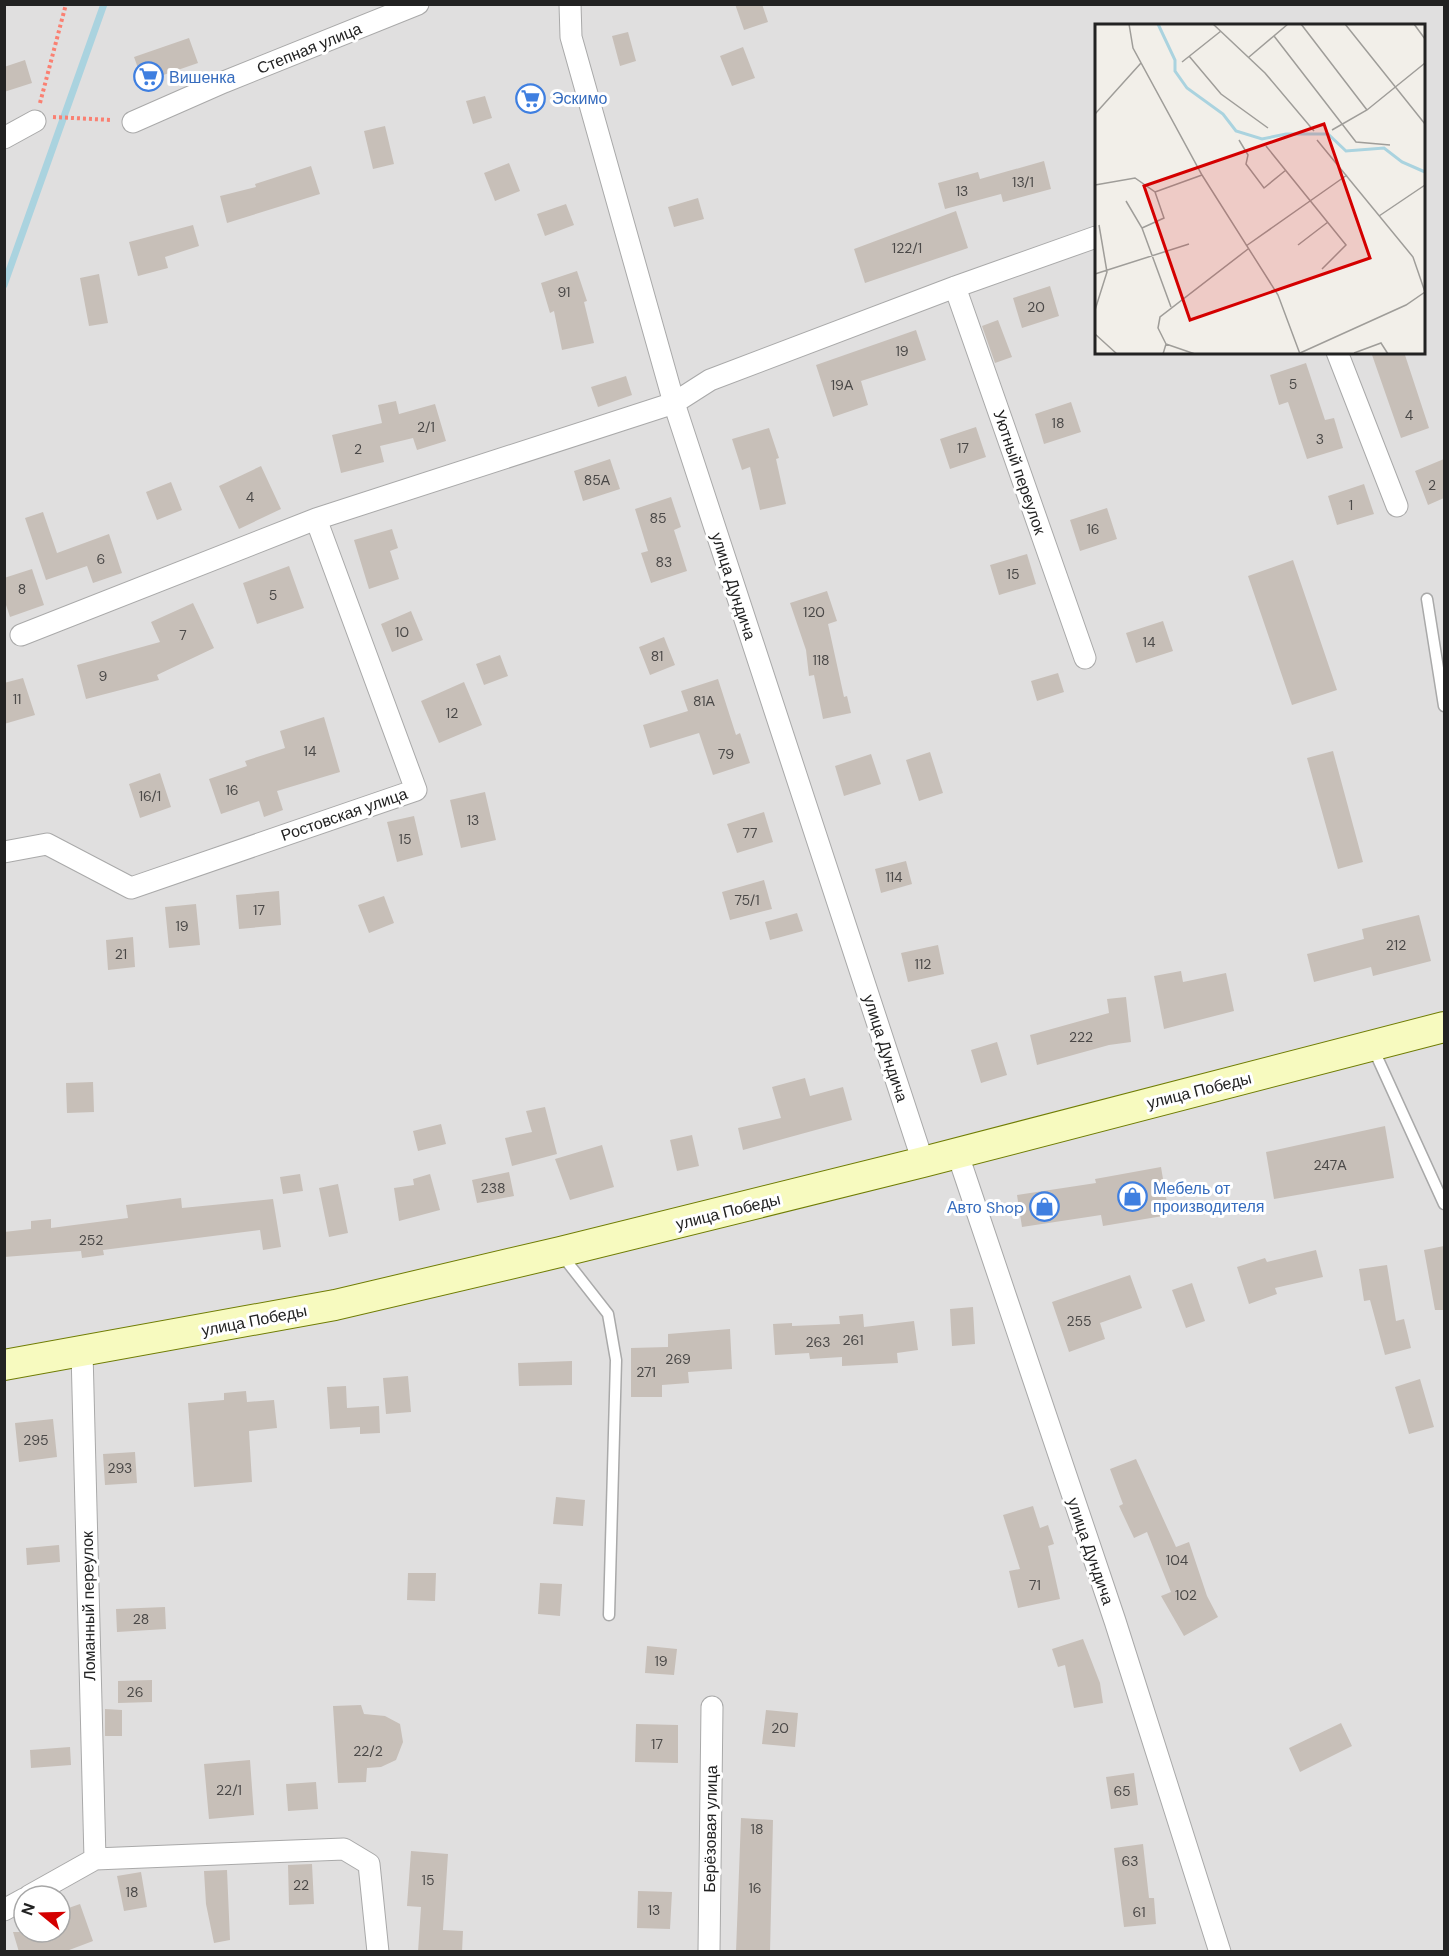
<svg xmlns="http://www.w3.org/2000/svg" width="1449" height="1956" font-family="'DM Sans',sans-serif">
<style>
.residential{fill:#e0dfdf;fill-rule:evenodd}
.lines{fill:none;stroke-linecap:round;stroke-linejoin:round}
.stream{stroke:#aad3df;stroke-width:7}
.building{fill:#c7bfb8}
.lane-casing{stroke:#a9a9a9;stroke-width:13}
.street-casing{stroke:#a9a9a9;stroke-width:23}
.secondary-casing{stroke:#707d05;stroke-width:32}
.path{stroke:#fa8072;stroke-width:4;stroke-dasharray:3 3;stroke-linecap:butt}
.lane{stroke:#fff;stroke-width:10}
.street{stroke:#fff;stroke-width:21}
.secondary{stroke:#f7fabf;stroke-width:30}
.labels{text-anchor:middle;stroke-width:6;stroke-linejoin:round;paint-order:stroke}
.number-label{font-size:14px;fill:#4b4948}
.street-label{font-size:16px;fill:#222;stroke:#fff}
.shop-label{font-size:16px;fill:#366cbe;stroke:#fff;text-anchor:start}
.inset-river{fill:none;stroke:#aad3df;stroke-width:3}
.inset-road{fill:none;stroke:#9f9d99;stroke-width:1.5}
.view{fill:#d40000;fill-opacity:0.15;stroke:#d40000;stroke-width:3}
.inset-edge{fill:none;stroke:#222;stroke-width:3}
</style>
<rect width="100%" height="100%" fill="#f2efe9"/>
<path class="residential" d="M5,5H1444V1951H5ZM1096,26H1424V352H1096ZM24,1896H60V1932H24Z"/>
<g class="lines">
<path class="stream" d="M4,285L104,4"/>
</g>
<path class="building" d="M735,4H762L768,22L744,30Z
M628,32L636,61L620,66L612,36Z
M189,38L198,63L143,82L134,57Z
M743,47L755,78L732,86L720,56Z
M25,60L32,83L4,92V67Z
M485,96L492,118L473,124L466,101Z
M385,126L394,164L373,169L364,131Z
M1044,161L1051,189L1003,202L1001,194L945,209L938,183L978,172L980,179Z
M509,163L520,191L495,201L484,173Z
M311,166L320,194L227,223L220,196L256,187L255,184Z
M698,198L704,219L674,227L668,207Z
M566,204L574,225L545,236L537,214Z
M956,211L968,248L865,283L854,249Z
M193,225L199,246L165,257L168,268L138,276L129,242Z
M577,271L587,301L584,302L594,343L562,350L554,311L550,313L541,283Z
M99,274L108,323L89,326L80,278Z
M1050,286L1059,316L1022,328L1013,298Z
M998,320L1012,357L995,363L982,326Z
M916,330L926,360L861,381L868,405L833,417L816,365Z
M1371,352H1404L1429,428L1401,438Z
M1306,363L1325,420L1334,418L1343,448L1307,459L1288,402L1279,405L1270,375Z
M626,376L632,395L598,407L591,387Z
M396,401L399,414L435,404L446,441L417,450L413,438L380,446L384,462L341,473L332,435L382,423L378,405Z
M1071,402L1081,432L1044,444L1035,414Z
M976,427L986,457L950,469L940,439Z
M769,428L779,458L776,459L786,504L760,510L750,467L742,470L732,439Z
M610,459L620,489L583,501L574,471Z
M1444,459V498L1428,505L1415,471Z
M261,466L281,509L239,529L219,486Z
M171,482L182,510L157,520L146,492Z
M1364,484L1374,514L1337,525L1328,496Z
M671,497L681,527L674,530L687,571L651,583L641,553L648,551L635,509Z
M1107,508L1117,539L1080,551L1070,520Z
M43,512L57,553L109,534L122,573L93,583L87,566L46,580L25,518Z
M392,529L398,548L390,551L399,579L369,589L354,540Z
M1027,554L1036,584L999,595L990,565Z
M1293,560L1337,690L1292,705L1248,576Z
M289,566L304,608L257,624L243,583Z
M32,569L44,605L10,617L4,599V578Z
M827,591L837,621L828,624L844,697L847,696L851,713L823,719L814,675L809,676L806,650L790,603Z
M193,603L214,648L157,675L159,680L86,699L77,665L160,642L151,622Z
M411,611L423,640L392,652L381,624Z
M1163,621L1173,651L1136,663L1126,633Z
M664,637L675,665L650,675L639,647Z
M500,655L508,676L484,685L476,664Z
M1058,673L1064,692L1037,701L1031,681Z
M23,678L35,715L4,724V683Z
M718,679L736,735L740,733L750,763L713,775L699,733L650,748L643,725L688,711L681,691Z
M464,682L482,725L439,743L421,701Z
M324,717L340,772L277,791L283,810L264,817L259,801L221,814L209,779L247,766L245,761L285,748L280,731Z
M1333,751L1363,862L1338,869L1307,758Z
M930,752L943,793L919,801L906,760Z
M871,754L881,784L844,796L835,766Z
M160,773L171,807L140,818L129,784Z
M485,792L496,840L461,848L450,800Z
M764,812L773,842L737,853L727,824Z
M414,816L423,855L397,862L387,822Z
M906,861L912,884L881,893L875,869Z
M764,880L772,909L730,920L722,892Z
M279,891L281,925L239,929L236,895Z
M384,896L394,923L369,933L358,905Z
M196,904L200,945L169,948L165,907Z
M797,913L803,931L770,940L765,922Z
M1419,915L1431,961L1373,976L1371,967L1314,982L1307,954L1364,939L1362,929Z
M133,937L135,967L108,970L106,940Z
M938,945L944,974L908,982L901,953Z
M1181,971L1183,982L1226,973L1234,1011L1164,1029L1154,976Z
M1126,997L1131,1042L1109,1045L1037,1065L1030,1035L1109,1013L1107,999Z
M997,1042L1007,1075L981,1083L971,1050Z
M805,1078L810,1096L843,1087L852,1120L743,1150L738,1128L781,1118L772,1087Z
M93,1082L94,1112L67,1113L66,1083Z
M545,1107L557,1154L512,1166L505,1138L532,1132L526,1111Z
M441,1124L446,1144L418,1151L413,1131Z
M1385,1126L1394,1178L1274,1199L1266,1152Z
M692,1135L699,1166L677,1171L670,1140Z
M602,1145L614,1187L570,1200L555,1159Z
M1161,1167L1169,1215L1103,1226L1101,1215L1022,1227L1017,1195L1096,1183L1095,1179Z
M509,1172L514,1196L477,1203L472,1180Z
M300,1174L303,1191L283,1194L280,1177Z
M430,1174L440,1210L399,1221L394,1188L414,1185L413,1179Z
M338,1184L348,1233L329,1237L319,1188Z
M181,1198L182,1208L273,1199L281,1247L263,1250L260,1230L103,1250L104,1255L82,1258L81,1251L4,1257V1232L31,1229V1221L51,1219V1228L128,1218L126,1205Z
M1444,1246V1310H1435L1424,1250Z
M1316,1250L1323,1277L1275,1288L1277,1294L1249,1304L1237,1267L1265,1258L1267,1262Z
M1387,1265L1396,1321L1404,1319L1411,1348L1385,1355L1370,1300L1364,1301L1359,1269Z
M1130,1275L1142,1308L1100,1323L1105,1339L1069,1352L1052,1302Z
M1192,1283L1205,1321L1186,1328L1172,1290Z
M973,1307L975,1344L952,1346L950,1309Z
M863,1314L864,1327L914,1321L918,1350L897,1353L898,1363L842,1366V1357L810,1359L809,1353L775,1355L773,1324L792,1323V1326L840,1324L839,1316Z
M730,1329L732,1369L688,1372L689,1383L662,1385V1397H631V1348L668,1347V1334Z
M572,1361V1385L519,1386L518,1363Z
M408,1376L411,1412L386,1414L383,1378Z
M1420,1379L1434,1427L1409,1434L1395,1387Z
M346,1386L347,1408L379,1406L380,1433L360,1434V1427L330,1429L327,1387Z
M246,1391L247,1402L274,1400L277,1428L249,1431L252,1482L194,1487L188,1403L224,1400V1393Z
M53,1419L57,1457L19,1462L15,1423Z
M135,1452L137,1483L105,1485L103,1454Z
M1136,1459L1176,1547L1189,1542L1207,1596L1218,1617L1184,1636L1161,1596L1171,1592L1147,1532L1134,1538L1119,1506L1123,1504L1110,1469Z
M556,1497L585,1500L583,1526L553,1524Z
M1033,1506L1040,1528L1048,1525L1054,1544L1048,1546L1060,1599L1018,1608L1009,1571L1020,1569L1003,1515Z
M59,1545L60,1562L27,1565L26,1548Z
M408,1573H436L435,1601L407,1600Z
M540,1583L562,1584L560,1616L538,1614Z
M165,1607L166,1629L117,1632L116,1609Z
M1083,1639L1100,1683L1103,1703L1074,1708L1065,1665L1058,1667L1052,1649Z
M647,1646L677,1649L674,1675L645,1673Z
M152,1680V1702L118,1703V1681Z
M361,1705L364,1714L385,1716L400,1724L403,1742L396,1760L381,1767L367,1768L366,1782L338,1783L333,1706Z
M105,1709L122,1710V1736H105Z
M766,1710L798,1713L795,1747L762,1744Z
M1341,1723L1352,1746L1300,1772L1289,1748Z
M636,1724L678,1725V1763L635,1762Z
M70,1747L71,1765L31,1768L30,1750Z
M250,1760L254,1815L209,1819L204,1764Z
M1134,1773L1138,1805L1111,1809L1106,1777Z
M316,1782L318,1809L288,1811L286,1784Z
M741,1818L773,1820L770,1952H736Z
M1143,1844L1149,1898H1154L1156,1924L1124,1927L1114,1848Z
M411,1851L448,1854L443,1930L463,1931L462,1952H418L421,1907L407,1906Z
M312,1864L314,1904L289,1905L288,1865Z
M227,1870L230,1940L214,1943L206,1904L204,1871Z
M141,1872L147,1907L124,1911L117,1876Z
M638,1891L672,1892L670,1929L637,1928Z
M80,1904L93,1941L64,1952H19L13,1932H60V1911Z"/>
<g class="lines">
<defs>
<path id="lane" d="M1427,599L1444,706
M1372,1046L1444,1204
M561,1254L608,1314L616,1360L609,1615"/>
<path id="street" d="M570,4L571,37L674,403L923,1162
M133,122L224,82L418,4
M4,138L35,121
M955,287L1085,658
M1337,352L1397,506
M21,635L316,519L674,403L710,380L955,287L1096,237
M4,852L47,844L131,888L416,790L316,519
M957,1152L1115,1621L1220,1952
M82,1352L95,1859
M29,1896L95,1859L344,1849L369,1864L378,1952
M4,1910L24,1899
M709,1952L712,1707"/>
<path id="secondary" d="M4,1365L335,1305L560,1252L923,1162L1444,1027"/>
</defs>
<use href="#lane" class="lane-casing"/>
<use href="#street" class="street-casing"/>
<use href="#secondary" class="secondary-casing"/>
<path class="path" d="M40,103L66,4
M53,117L112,120"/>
<use href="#lane" class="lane"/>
<use href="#street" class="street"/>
<use href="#secondary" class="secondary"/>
</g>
<defs>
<symbol id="supermarket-ring" viewBox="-11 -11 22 22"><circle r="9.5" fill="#fff" stroke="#3f7fe0" stroke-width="1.5"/><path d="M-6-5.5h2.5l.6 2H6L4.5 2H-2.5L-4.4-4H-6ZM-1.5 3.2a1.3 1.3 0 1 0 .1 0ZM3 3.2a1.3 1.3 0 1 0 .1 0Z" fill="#3f7fe0"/></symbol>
<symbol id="shop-ring" viewBox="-11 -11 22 22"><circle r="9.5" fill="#fff" stroke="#3f7fe0" stroke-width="1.5"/><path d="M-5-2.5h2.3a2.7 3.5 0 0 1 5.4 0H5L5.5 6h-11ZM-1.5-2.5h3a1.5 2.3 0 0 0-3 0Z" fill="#3f7fe0"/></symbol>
</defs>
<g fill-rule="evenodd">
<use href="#supermarket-ring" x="132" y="60" width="33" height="33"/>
<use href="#supermarket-ring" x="514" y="82" width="33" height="33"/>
<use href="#shop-ring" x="1116" y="1180" width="33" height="33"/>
<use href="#shop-ring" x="1028" y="1190" width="33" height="33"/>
</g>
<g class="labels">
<g class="number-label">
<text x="1023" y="187">13/1</text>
<text x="962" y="196">13</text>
<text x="907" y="253">122/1</text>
<text x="564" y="297">91</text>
<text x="1036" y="312">20</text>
<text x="902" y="356">19</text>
<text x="1293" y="389">5</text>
<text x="842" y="390">19А</text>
<text x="1409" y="420">4</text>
<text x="1058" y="428">18</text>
<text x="426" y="432">2/1</text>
<text x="1320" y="444">3</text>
<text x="963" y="453">17</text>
<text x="358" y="454">2</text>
<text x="597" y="485">85А</text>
<text x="1432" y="490">2</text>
<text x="250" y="502">4</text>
<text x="1351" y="510">1</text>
<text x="658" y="523">85</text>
<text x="1093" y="534">16</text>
<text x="101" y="564">6</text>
<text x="664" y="567">83</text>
<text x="1013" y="579">15</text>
<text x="22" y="594">8</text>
<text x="273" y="600">5</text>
<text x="814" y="617">120</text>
<text x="402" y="637">10</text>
<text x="183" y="640">7</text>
<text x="1149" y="647">14</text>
<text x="657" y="661">81</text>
<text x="821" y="665">118</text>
<text x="103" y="681">9</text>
<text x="17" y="704">11</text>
<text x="704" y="706">81А</text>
<text x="452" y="718">12</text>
<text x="310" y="756">14</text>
<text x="726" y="759">79</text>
<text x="232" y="795">16</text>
<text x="150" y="801">16/1</text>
<text x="473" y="825">13</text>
<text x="750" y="838">77</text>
<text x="405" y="844">15</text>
<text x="894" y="882">114</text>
<text x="747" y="905">75/1</text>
<text x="259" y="915">17</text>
<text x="182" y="931">19</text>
<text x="1396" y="950">212</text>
<text x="121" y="959">21</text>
<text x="923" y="969">112</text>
<text x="1081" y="1042">222</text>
<text x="1330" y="1170">247А</text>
<text x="493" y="1193">238</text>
<text x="91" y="1245">252</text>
<text x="1079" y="1326">255</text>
<text x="853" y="1345">261</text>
<text x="818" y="1347">263</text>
<text x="678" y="1364">269</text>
<text x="646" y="1377">271</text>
<text x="36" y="1445">295</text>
<text x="120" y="1473">293</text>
<text x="1177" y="1565">104</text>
<text x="1035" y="1590">71</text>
<text x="1186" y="1600">102</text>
<text x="141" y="1624">28</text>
<text x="661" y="1666">19</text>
<text x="135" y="1697">26</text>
<text x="780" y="1733">20</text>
<text x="657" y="1749">17</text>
<text x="368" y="1756">22/2</text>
<text x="229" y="1795">22/1</text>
<text x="1122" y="1796">65</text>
<text x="757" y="1834">18</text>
<text x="1130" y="1866">63</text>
<text x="428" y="1885">15</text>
<text x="301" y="1890">22</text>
<text x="755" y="1893">16</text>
<text x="132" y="1897">18</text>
<text x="654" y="1915">13</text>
<text x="1139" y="1917">61</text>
</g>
<g class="street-label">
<text transform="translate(309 48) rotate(-22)" y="6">Степная улица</text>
<text transform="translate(1020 472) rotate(71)" y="6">Уютный переулок</text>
<text transform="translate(734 586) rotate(72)" y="6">улица Дундича</text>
<text transform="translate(344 814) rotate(-19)" y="6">Ростовская улица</text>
<text transform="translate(886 1048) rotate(72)" y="6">улица Дундича</text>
<text transform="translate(1199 1090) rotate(-14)" y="6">улица Победы</text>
<text transform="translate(728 1211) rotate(-14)" y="6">улица Победы</text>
<text transform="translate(254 1320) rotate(-11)" y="6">улица Победы</text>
<text transform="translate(1091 1551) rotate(71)" y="6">улица Дундича</text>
<text transform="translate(88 1606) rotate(-91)" y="6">Ломанный переулок</text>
<text transform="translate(710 1829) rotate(-89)" y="6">Берёзовая улица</text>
</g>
<g class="shop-label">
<text x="169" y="83">Вишенка</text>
<text x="552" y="104">Эскимо</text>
<text x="1153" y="1194">Мебель от<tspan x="1153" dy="18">производителя</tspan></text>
<text x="1024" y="1213" text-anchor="end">Авто Shop</text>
</g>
</g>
<g transform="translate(1095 24)">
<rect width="330" height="330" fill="#f2efe9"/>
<path class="inset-river" d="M63,0L80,36V47L92,64L128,90L141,107L167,115L191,110H233L251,127L289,124L307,138L330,148"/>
<path class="inset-road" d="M34,0L38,24L107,151L183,271L205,330M118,0L170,49L219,107M206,0L272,86M250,0L330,100M319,0L330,15M179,12L261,118L295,121M94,32L126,70L173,104M154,33L193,0M87,38L126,7M0,90L46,39M237,106L272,86L330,39M144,116L153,131L151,140L169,164L191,146M222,116L318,233L330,268M171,122L251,221L227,245M0,161L40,154L60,168L69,194L47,204M60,168L107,151M31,177L47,204L76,283M284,192L330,161M203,221L233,198M151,222L252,151M0,250L94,220M0,286L12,248L4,201M0,310L22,330M71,320L100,330M205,329L311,281L330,268M259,329L286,319L293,330M68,330L71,320L63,304L65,293L153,225"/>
<path class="view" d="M229,100L275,234L95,296L49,162Z"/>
<rect width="330" height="330" class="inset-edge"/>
</g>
<rect width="1449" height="1956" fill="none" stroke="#222222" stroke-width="12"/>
<g transform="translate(42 1914) rotate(289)"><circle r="28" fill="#ffffff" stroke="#a7a7a7" stroke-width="1.5"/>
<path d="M0-4.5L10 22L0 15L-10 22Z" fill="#d40000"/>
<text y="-9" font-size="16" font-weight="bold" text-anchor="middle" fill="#222222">N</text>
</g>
</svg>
